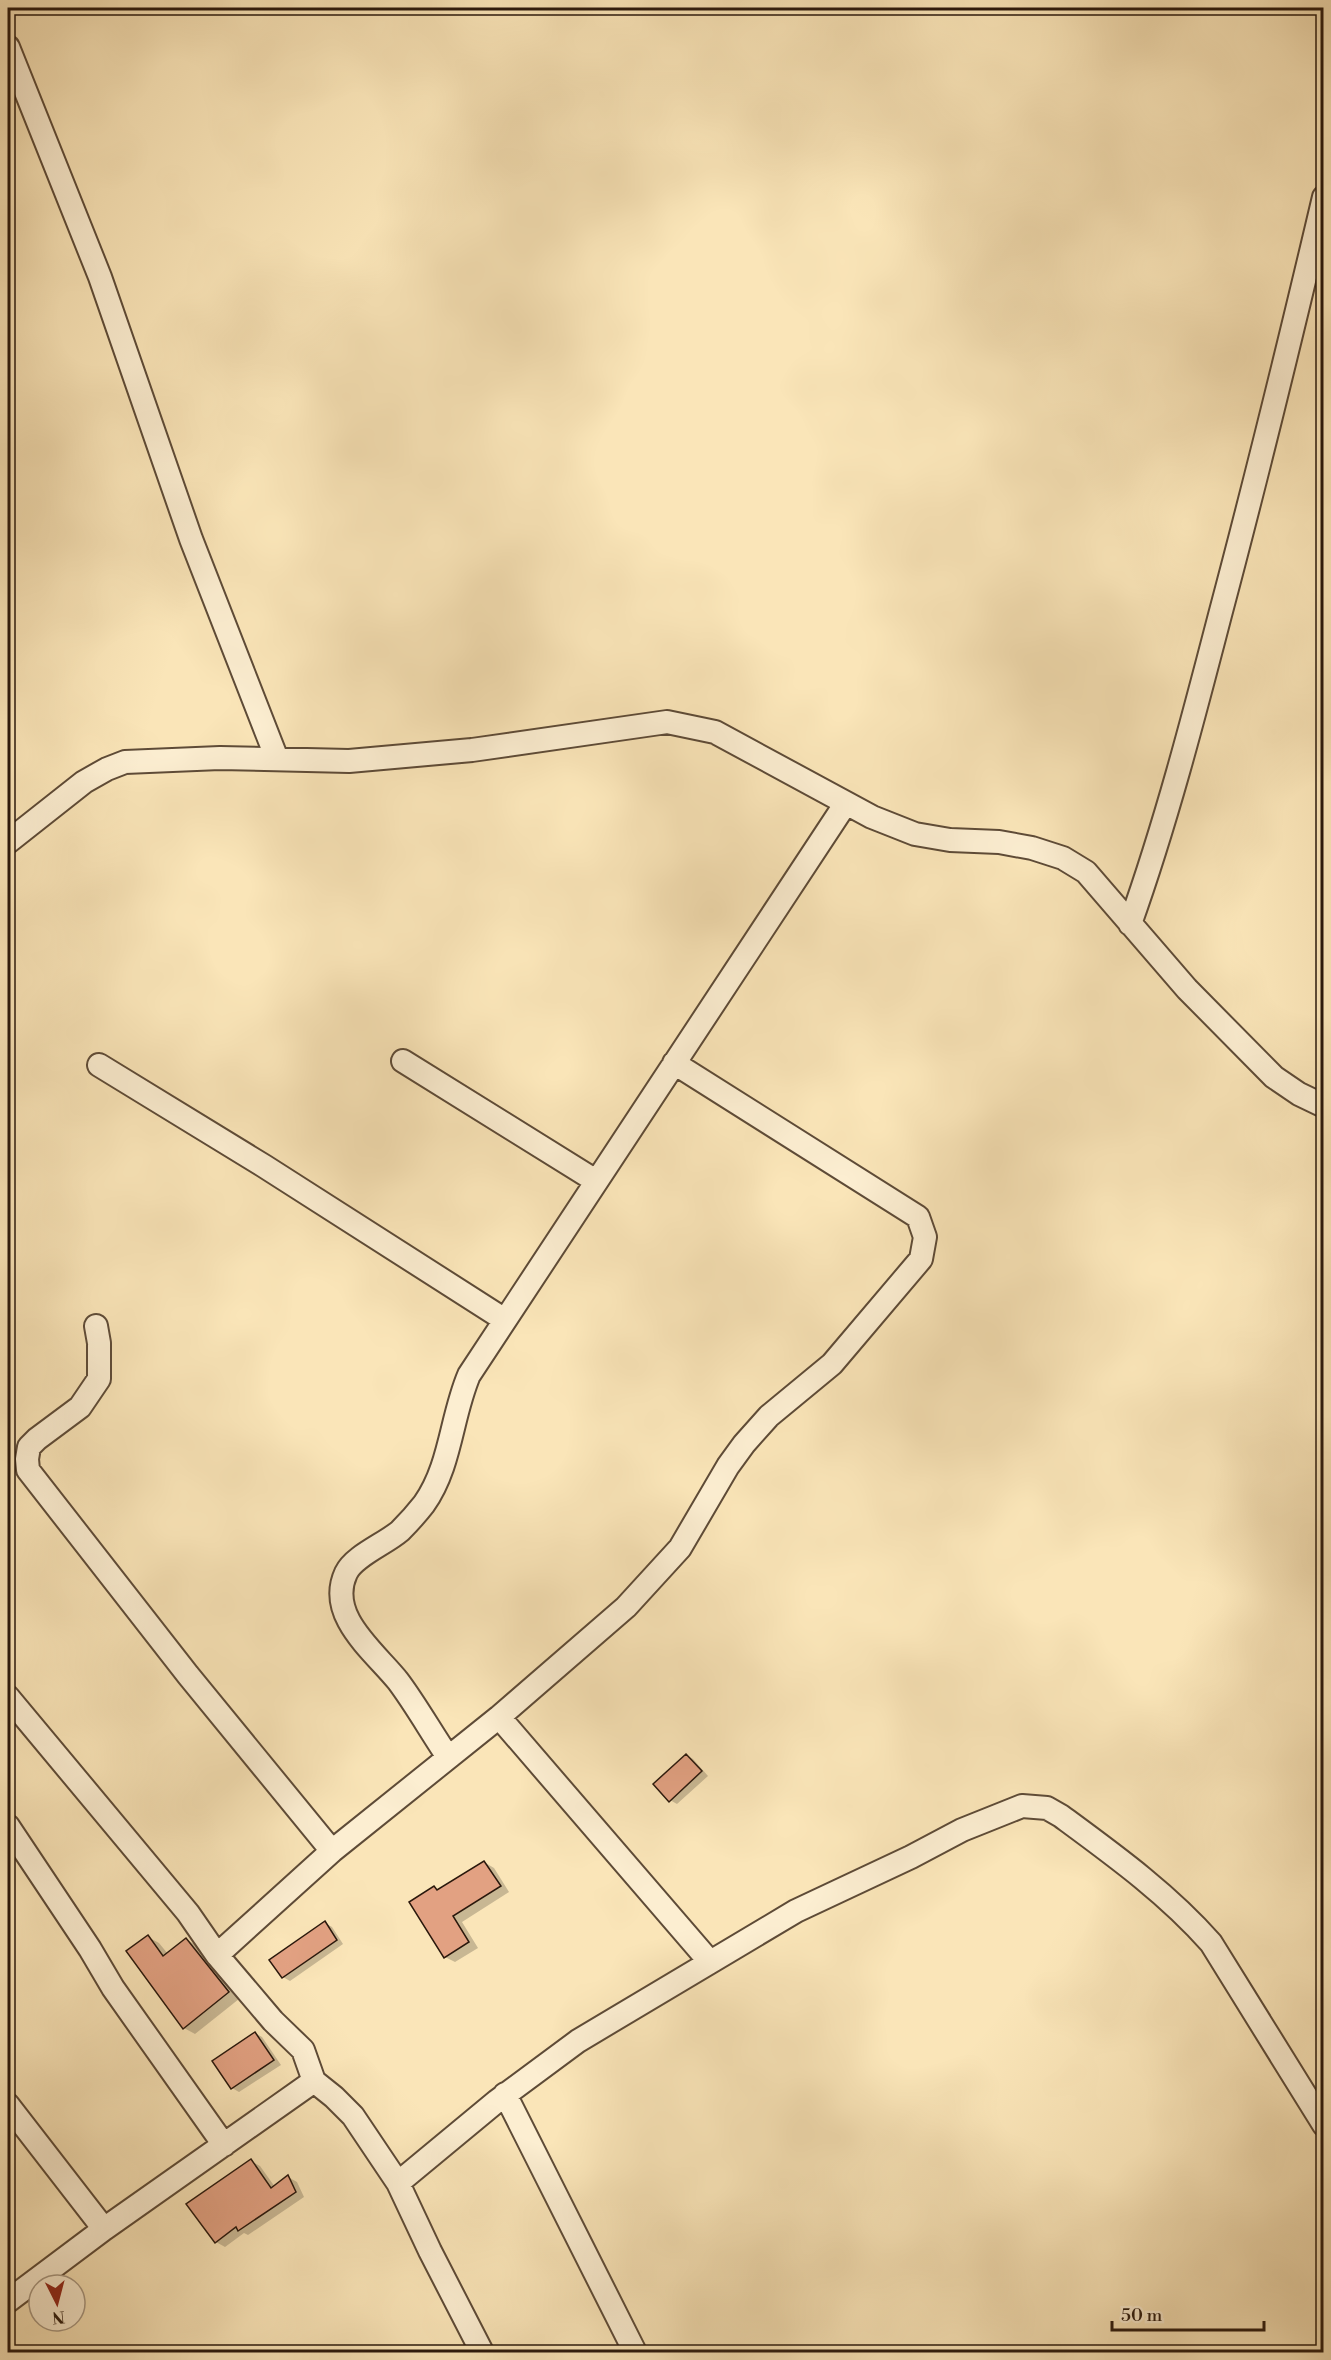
<svg xmlns="http://www.w3.org/2000/svg" width="1331" height="2360" font-family="'Libre Bodoni',serif">
<style>
.shadow{fill:#0003}
.building{fill:#e2a182;stroke:#2a180c;stroke-width:1.5}
.lines{fill:none;stroke-linecap:round;stroke-linejoin:round}
.street-casing{stroke:#5e4b37;stroke-width:26}
.street{stroke:#fceed1;stroke-width:22}
</style>
<rect width="100%" height="100%" fill="#fae5b8"/>
<filter id="stains"><feTurbulence type="fractalNoise" baseFrequency=".00333" numOctaves="4"/><feColorMatrix values="0 0 0 0 .2 0 0 0 0 .09 0 0 0 0 .02 0 0 0 .5 -.17"/></filter>
<radialGradient id="worn" r=".72"><stop offset=".6" stop-color="#630" stop-opacity="0"/><stop offset="1" stop-color="#630" stop-opacity=".3"/></radialGradient>
<path class="shadow" d="M686,1755L693,1759L708,1776L677,1804L670,1800Z
M484,1862L494,1868L509,1892L462,1922L478,1948L455,1962L445,1957L434,1888L439,1891Z
M325,1923L332,1927L343,1944L290,1981L283,1977Z
M148,1937L159,1943L168,1954L186,1939L197,1946L239,1999L195,2034L184,2028Z
M255,2033L262,2037L281,2065L239,2092L232,2088Z
M251,2161L260,2166L275,2187L288,2177L297,2182L304,2197L248,2235L244,2233L225,2247L216,2242Z
M1064,2349L1071,2352H1050Z"/>
<path class="building" d="M686,1754L702,1771L669,1802L653,1784Z
M484,1861L501,1886L453,1916L469,1942L444,1958L409,1902L434,1886L437,1890Z
M325,1921L337,1940L282,1978L269,1960Z
M148,1935L163,1956L186,1938L229,1992L183,2029L126,1951Z
M255,2032L274,2060L231,2089L212,2061Z
M251,2159L271,2188L288,2175L296,2192L238,2231L236,2227L215,2243L186,2204Z"/>
<g class="lines">
<defs>
<path id="street" d="M8,47L100,277L191,539L277,759
M8,842L84,782L107,769L125,762L220,758L349,761L472,750L667,722L715,732L872,817L915,834L950,840L999,842L1032,848L1063,858L1086,872L1187,989L1274,1077L1299,1094L1324,1106
M1130,924C1166,823 1193,719 1220,615C1257,476 1291,337 1324,197
M403,1061L596,1181
M99,1065L264,1166L505,1320
M96,1326L99,1343V1379L80,1407L37,1439L29,1447L27,1459L28,1470L188,1675L332,1851
M8,1697L188,1913L217,1955L273,2021L303,2050L314,2081L334,2097L353,2116L398,2183L430,2251L482,2352
M499,1717L710,1962
M448,1757C431,1732 416,1705 398,1681C375,1652 326,1616 346,1573C354,1556 385,1544 400,1531C408,1523 417,1513 424,1504C451,1466 451,1417 469,1375L846,803
M8,1826L90,1949L113,1988L224,2145
M217,1955L332,1851L499,1717L626,1607L680,1548L728,1466L744,1444L769,1416L832,1364L921,1259L925,1237L918,1217L674,1063
M505,2094L635,2352
M8,2105L104,2229
M398,2183L497,2101L578,2041L796,1911L911,1857L962,1830L1022,1806L1047,1808L1061,1816C1114,1855 1168,1894 1211,1943L1324,2125
M8,2301L104,2229L314,2081"/>
</defs>
<use href="#street" class="street-casing"/>
<use href="#street" class="street"/>
</g>
<rect width="1331" height="2360" fill="none" stroke="#fae5b8" stroke-width="30"/>
<rect x="9" y="9" width="1313" height="2342" fill="none" stroke="#2a180c" stroke-width="3"/>
<rect x="15" y="15" width="1301" height="2330" fill="none" stroke="#2a180c" stroke-width="1.5"/>
<g transform="translate(57 2303) rotate(174)"><circle r="28" fill="#fceed1" stroke="#a89882" stroke-width="1.5"/>
<path d="M0-4.5L10 22L0 15L-10 22Z" fill="#8f2418"/>
<text y="-9" font-size="16" font-weight="bold" text-anchor="middle" fill="#2a180c">N</text>
</g>
<path d="M1112 2321v9h152v-9" fill="none" stroke="#2a180c" stroke-width="3"/>
<text x="1121" y="2321" font-size="18" fill="#2a180c" stroke="#fceed1" stroke-width="4.5" paint-order="stroke">50 m</text>
<rect width="100%" height="100%" filter="url(#stains)"/>
<rect width="100%" height="100%" fill="url(#worn)"/>
</svg>
